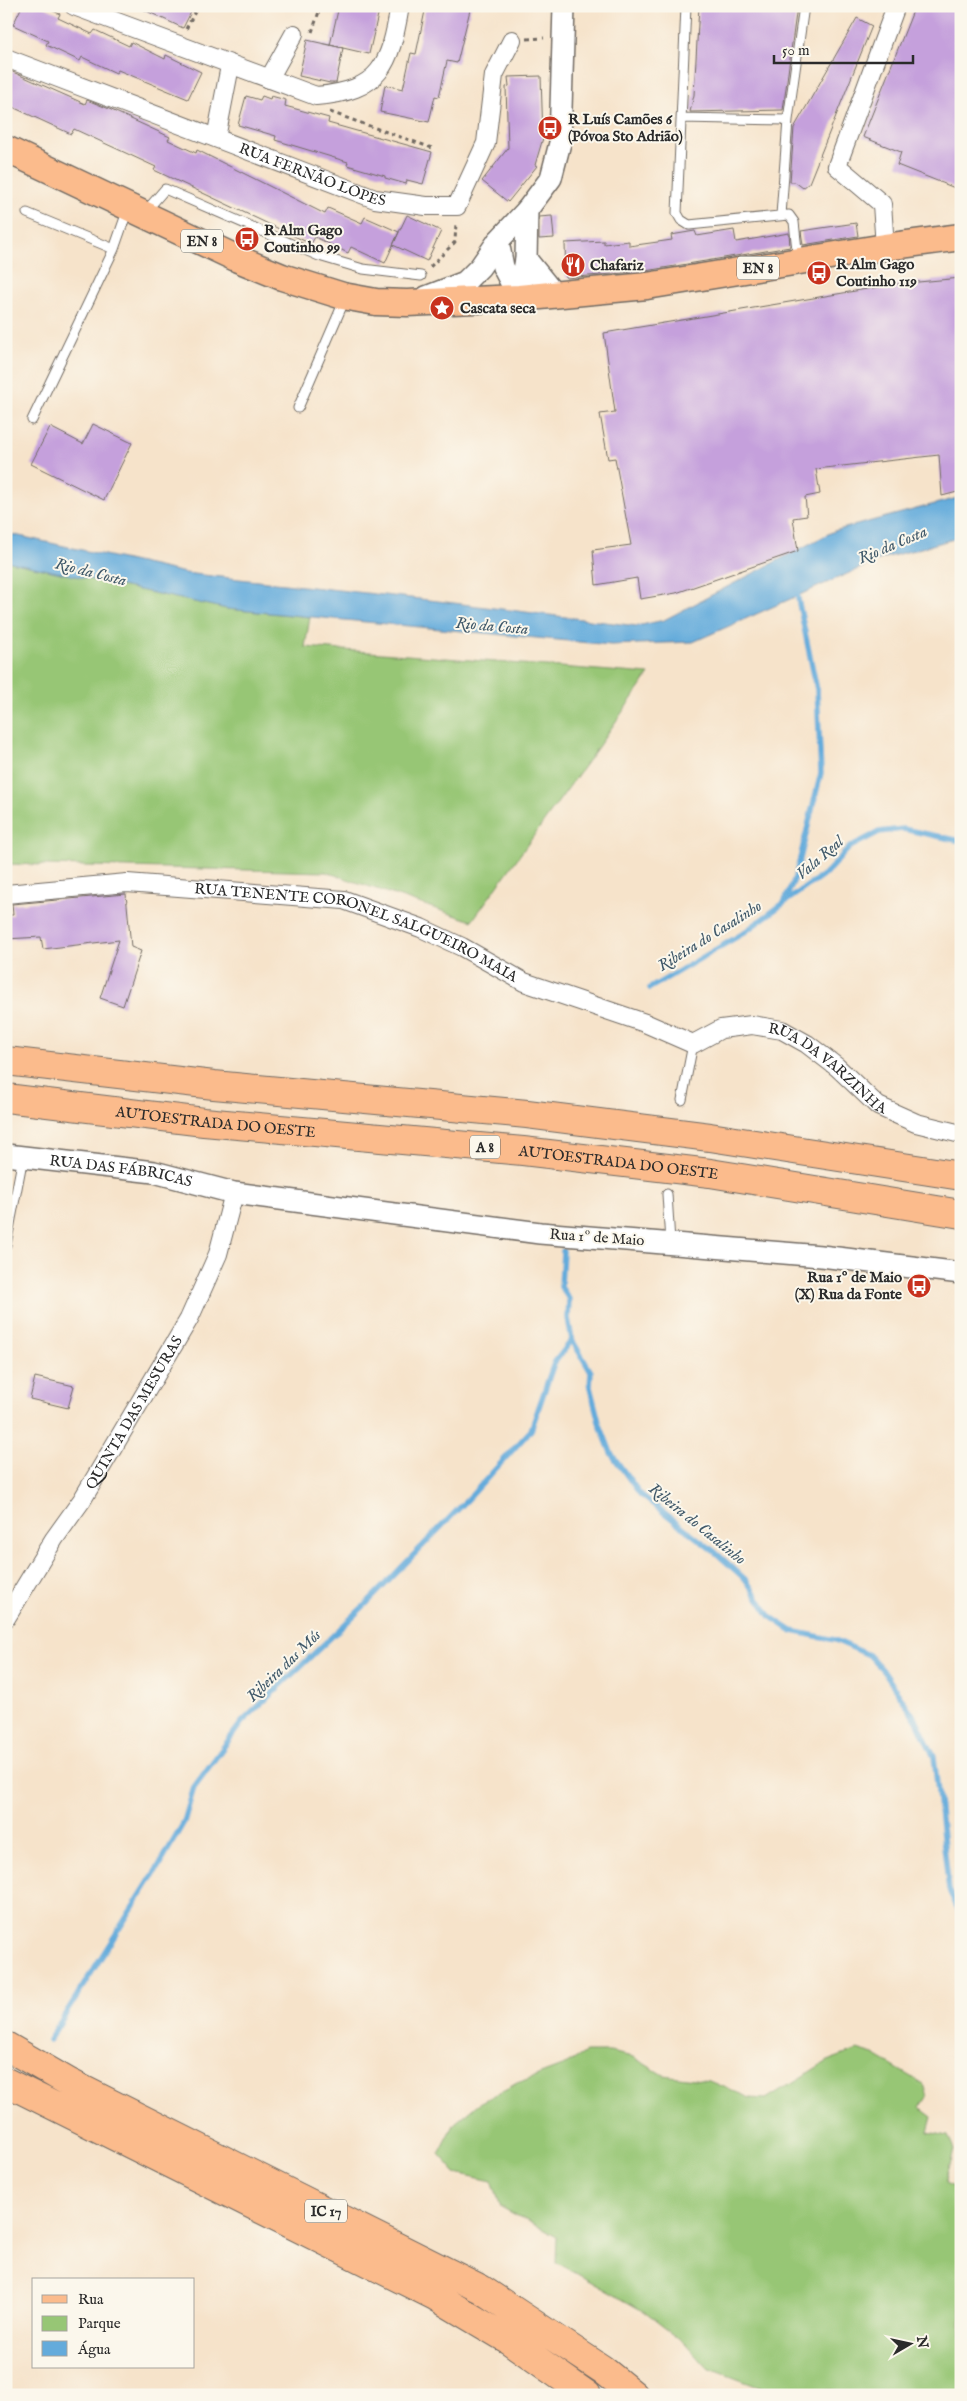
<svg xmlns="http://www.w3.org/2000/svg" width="967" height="2401" font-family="'IM FELL English',serif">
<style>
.green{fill:#97c675;stroke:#617850}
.water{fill:#64abdb;stroke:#486b83}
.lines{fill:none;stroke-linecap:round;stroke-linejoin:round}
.stream{stroke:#64abdb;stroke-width:5.5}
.building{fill:#c5a0dc}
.service-casing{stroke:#726b63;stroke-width:11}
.minor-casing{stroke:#726b63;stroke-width:20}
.tertiary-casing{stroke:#726b63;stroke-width:24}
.primary-casing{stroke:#726b63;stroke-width:29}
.trunk-casing{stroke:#726b63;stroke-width:30}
.motorway-casing{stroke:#726b63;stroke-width:30}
.path{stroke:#726b63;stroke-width:3;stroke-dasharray:4 4;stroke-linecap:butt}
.service{stroke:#fff;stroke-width:9}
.minor{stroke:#fff;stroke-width:18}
.tertiary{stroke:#fff;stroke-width:21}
.primary{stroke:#fbbb8c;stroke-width:26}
.trunk{stroke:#fbbb8c;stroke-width:28}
.motorway{stroke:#fbbb8c;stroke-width:28}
.labels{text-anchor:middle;stroke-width:4;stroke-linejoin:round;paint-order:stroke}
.shield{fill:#fbf7ec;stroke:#696865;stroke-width:1}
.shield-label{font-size:14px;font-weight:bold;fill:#2b2b2b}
.poi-label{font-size:15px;font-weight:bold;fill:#2b2b2b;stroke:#fbf7ec;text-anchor:start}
.street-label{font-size:15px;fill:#2b2b2b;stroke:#fbf7ec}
.water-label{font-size:16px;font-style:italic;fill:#3f5869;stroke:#fbf7ec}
</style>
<rect width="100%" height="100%" fill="#fbf7ec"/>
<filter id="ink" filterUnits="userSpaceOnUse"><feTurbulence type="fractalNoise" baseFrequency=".02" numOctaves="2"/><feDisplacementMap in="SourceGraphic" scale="10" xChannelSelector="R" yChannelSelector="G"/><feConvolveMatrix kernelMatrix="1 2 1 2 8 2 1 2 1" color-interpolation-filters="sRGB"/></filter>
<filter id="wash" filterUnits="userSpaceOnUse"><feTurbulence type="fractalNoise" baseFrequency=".0096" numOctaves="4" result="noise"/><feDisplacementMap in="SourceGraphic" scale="20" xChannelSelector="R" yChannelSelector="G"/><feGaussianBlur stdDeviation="1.12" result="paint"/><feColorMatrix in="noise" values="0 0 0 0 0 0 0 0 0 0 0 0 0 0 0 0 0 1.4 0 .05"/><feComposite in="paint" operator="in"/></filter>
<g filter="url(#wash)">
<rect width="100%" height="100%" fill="#f6e3ca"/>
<path class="green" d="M6,561L227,609L310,617L305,647L649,674L598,747L472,921L326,872L6,864Z
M857,2050L874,2055L923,2084L927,2097L920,2108L932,2117L928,2132L948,2136L954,2150L945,2183L961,2190L959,2220L961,2222V2395H858L832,2390L775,2393L708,2368L687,2345L643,2311L556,2262L557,2237L501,2207L492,2181L456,2173L439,2154L455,2123L478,2104L517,2083L567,2064L586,2052H610L633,2057L663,2075L710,2081L750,2098L766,2099L827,2061Z"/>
<path class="water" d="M961,497V537L881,559L693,642L611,645L227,609L6,561V533L185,573L438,601L637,626L664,620L834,531Z"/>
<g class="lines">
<path class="stream" d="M785,902L827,872L850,847L879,832L903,829L961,841
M650,988L742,934L784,903L796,875L821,773L817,690L796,589
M563,1251L561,1287L569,1299L568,1318L572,1340L591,1372L590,1387L599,1422L611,1453L640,1494L715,1552L746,1580L771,1617L792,1631L835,1640L869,1655L882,1669L917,1721L934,1757L949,1890L961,1915
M49,2040L160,1864L184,1822L194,1787L242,1722L366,1604L471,1496L531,1430L554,1363L572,1340"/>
</g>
<g id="blocks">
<path class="building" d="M22,6H42L60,14L58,18L92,34L95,30L129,46L131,42L165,59L166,55L201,72L188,99L118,70L116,73L82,57L80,61L46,45L48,41L13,25Z
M136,6H194L183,28Z
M339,6H380L369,54L330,45Z
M426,6H471L457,63L447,61L439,97L435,96L429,122L380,112L385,85L403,89L411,53L416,54Z
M699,6H797L783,110L690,112L694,95Z
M915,6H961V172L955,188L897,165L901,152L863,137Z
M857,18L872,26L809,183L803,188L795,182H790L794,128Z
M307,40L343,48L336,83H330L299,76Z
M6,69L85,104L87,100L107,108L170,137L168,140L196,153L197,150L325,214L328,208L362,223L365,217L399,232L385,263L351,247L348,253L315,237L311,244L154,170L156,167L74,129L71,134L6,104Z
M541,76L543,138L535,165L537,166L508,202L482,181L508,148L506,87L509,86L508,77Z
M246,96L260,100L262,96L270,99L271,96L286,100L285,106L329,118L328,123L432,152L423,184L407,180L406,184L385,178V176L347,165L348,162L275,140L276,136L238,125Z
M407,215L441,231L427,261L393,245Z
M552,216L554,238L539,239V217Z
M856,223L858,236L803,245L801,231Z
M734,230L736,242L789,233L790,247L645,271L566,278L565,243L604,241V244L629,241V246L672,240L671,235L695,231L697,236Z
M961,278V491L942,496L939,455L816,469L820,494L805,497L807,516L793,518L798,551L676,593L640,599L637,578L596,585L593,550L631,545L615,458L608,459L600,414L615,412L604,333L897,284Z
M93,424L132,443L104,500L31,464L50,427L83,444Z
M126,894L131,947L141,951L123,1006L100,998L119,940L43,949L41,937L6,939V915H13L12,904Z
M35,1377L74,1386L68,1408L30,1399Z"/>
</g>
</g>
<g filter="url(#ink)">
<use href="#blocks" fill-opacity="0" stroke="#726b63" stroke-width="1"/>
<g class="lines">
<defs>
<path id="service" d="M686,6L677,213L681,220L689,225L789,215L794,222L798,259
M681,118L788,120
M146,211L165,189L319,256L363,269L421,276
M27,213L114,249
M781,215L788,120L804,6
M298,408L345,299
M32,420L114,249L128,209
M682,1100L693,1044
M667,1194L670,1242
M6,1245L23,1157"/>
<g id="minor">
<path d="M74,6L316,96C381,91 390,65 400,6"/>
<path id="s1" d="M6,58L375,199L426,206H457L486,143L494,75L512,40"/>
<path d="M269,79L294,34"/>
<path d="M216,138L230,66"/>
<path d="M885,247L882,204L837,166L896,6"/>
<path id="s2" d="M6,894L127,883L344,900L421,928L462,947L524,982L645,1023L693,1044L721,1029L752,1025L782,1030L807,1044L837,1067L878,1106L916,1123L961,1134"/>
<path id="s3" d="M6,1618L54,1539L82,1500L189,1319L218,1254L234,1193"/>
</g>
<g id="tertiary">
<path d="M498,241L503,267L519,298"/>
<path d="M526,259L555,295"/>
<path d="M426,297L465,282L480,267L498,241L527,210L551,178L560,143L564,6"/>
<path d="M519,298L526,259L527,210"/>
<path id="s4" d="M6,1155L154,1172L234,1193L540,1233L821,1256L961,1273"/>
</g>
<path id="primary" d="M6,149L238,259L282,277L343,296L376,302L407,303L519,298L647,286L885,247L961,237"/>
<path id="trunk" d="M6,2046L70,2083L481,2289L602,2369L634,2395
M6,2082L435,2296L509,2340L587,2395"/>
<g id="motorway">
<path d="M6,1061L214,1085L527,1114L710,1137L961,1176"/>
<path id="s5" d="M6,1098L204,1122L523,1151L710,1173L961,1214"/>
</g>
</defs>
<use href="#service" class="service-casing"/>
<use href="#minor" class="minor-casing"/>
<use href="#tertiary" class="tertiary-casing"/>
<use href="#primary" class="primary-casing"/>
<use href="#trunk" class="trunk-casing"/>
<use href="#motorway" class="motorway-casing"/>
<path class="path" d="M6,17L10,6
M186,29L198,6
M312,32L321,6
M527,39L544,38
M330,112L432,148
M430,267L455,242L456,222"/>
<use href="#service" class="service"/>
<use href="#minor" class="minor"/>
<use href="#tertiary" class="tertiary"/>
<use href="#primary" class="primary"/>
<use href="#trunk" class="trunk"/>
<use href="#motorway" class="motorway"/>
</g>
</g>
<defs>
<symbol id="bus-disc" viewBox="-11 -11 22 22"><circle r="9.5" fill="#c8321e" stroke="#fbf7ec"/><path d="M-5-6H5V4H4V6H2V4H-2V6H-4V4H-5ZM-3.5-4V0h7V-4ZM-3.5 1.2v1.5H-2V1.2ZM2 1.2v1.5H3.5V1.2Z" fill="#fff"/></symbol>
<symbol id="restaurant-disc" viewBox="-11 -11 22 22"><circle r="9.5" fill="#c8321e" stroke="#fbf7ec"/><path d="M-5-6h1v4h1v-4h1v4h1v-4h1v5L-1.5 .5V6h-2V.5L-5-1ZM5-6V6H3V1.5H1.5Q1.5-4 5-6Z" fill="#fff"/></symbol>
<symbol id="sight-disc" viewBox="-11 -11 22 22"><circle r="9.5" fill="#c8321e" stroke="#fbf7ec"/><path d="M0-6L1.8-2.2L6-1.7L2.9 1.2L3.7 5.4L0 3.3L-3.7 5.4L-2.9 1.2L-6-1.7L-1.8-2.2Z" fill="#fff"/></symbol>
</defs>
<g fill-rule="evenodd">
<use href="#bus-disc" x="536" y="114" width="28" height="28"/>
<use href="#bus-disc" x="233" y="225" width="28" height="28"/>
<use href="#restaurant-disc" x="559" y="251" width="28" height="28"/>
<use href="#bus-disc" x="805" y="259" width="28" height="28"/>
<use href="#sight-disc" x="428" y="294" width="28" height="28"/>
<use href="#bus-disc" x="905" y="1272" width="28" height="28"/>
</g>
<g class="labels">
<g class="shield">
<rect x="181" y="229.5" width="42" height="23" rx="4"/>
<rect x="737" y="256.5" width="42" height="23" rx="4"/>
<rect x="470" y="1135.5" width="30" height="23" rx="4"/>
<rect x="305" y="2199.5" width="42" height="23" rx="4"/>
</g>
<g class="shield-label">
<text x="202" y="246">EN 8</text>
<text x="758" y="273">EN 8</text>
<text x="485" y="1152">A 8</text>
<text x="326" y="2216">IC 17</text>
</g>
<g class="poi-label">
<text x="568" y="124">R Luís Camões 6<tspan x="568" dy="17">(Póvoa Sto Adrião)</tspan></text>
<text x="264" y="235">R Alm Gago<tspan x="264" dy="17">Coutinho 99</tspan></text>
<text x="836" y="269">R Alm Gago<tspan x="836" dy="17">Coutinho 119</tspan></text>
<text x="590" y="270">Chafariz</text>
<text x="460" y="313">Cascata seca</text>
<text x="902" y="1282" text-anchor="end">Rua 1º de Maio<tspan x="902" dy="17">(X) Rua da Fonte</tspan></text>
</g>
<g class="street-label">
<text dy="5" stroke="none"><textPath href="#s1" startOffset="328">RUA FERNÃO LOPES</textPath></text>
<text dy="5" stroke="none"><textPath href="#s2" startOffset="359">RUA TENENTE CORONEL SALGUEIRO MAIA</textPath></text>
<text dy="5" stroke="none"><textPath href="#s2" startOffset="870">RUA DA VARZINHA</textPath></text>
<text dy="5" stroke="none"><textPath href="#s5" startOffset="211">AUTOESTRADA DO OESTE</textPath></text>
<text dy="5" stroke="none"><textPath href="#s5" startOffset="616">AUTOESTRADA DO OESTE</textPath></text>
<text dy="5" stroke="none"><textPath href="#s4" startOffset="116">RUA DAS FÁBRICAS</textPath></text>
<text transform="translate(597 1237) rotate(4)" y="5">Rua 1º de Maio</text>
<text dy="5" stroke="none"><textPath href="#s3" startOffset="242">QUINTA DAS MESURAS</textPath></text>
</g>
<g class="water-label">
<text transform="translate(892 544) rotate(-23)" y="6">Rio da Costa</text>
<text transform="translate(91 571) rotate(14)" y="6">Rio da Costa</text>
<text transform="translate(492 625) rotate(5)" y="6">Rio da Costa</text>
<text transform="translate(819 857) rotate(-41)" y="6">Vala Real</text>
<text transform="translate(709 935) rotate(-32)" y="6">Ribeira do Casalinho</text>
<text transform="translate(698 1523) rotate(39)" y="6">Ribeira do Casalinho</text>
<text transform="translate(283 1665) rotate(-44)" y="6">Ribeira das Mós</text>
</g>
</g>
<rect width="967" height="2401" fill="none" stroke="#fbf7ec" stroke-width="25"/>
<rect x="32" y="2278" width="162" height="90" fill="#fbf7ec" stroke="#a8a59f"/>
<rect x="42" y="2295" width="25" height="8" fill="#fbbb8c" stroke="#a8a59f"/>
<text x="78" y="2304" font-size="15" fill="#2b2b2b">Rua</text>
<rect x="42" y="2316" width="25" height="15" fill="#97c675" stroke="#a8a59f"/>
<text x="78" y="2328" font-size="15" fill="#2b2b2b">Parque</text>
<rect x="42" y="2341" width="25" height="15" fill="#64abdb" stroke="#a8a59f"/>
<text x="78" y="2354" font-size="15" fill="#2b2b2b">Água</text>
<g transform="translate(910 2344) rotate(81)" stroke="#fbf7ec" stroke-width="4" paint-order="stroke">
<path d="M0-4L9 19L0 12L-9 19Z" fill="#2b2b2b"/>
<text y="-8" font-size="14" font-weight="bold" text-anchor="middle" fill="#2b2b2b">N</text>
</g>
<path d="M774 55v8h139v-8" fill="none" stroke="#2b2b2b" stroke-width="2.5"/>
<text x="782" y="55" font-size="15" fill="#2b2b2b" stroke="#fbf7ec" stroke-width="4" paint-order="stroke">50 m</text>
</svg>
